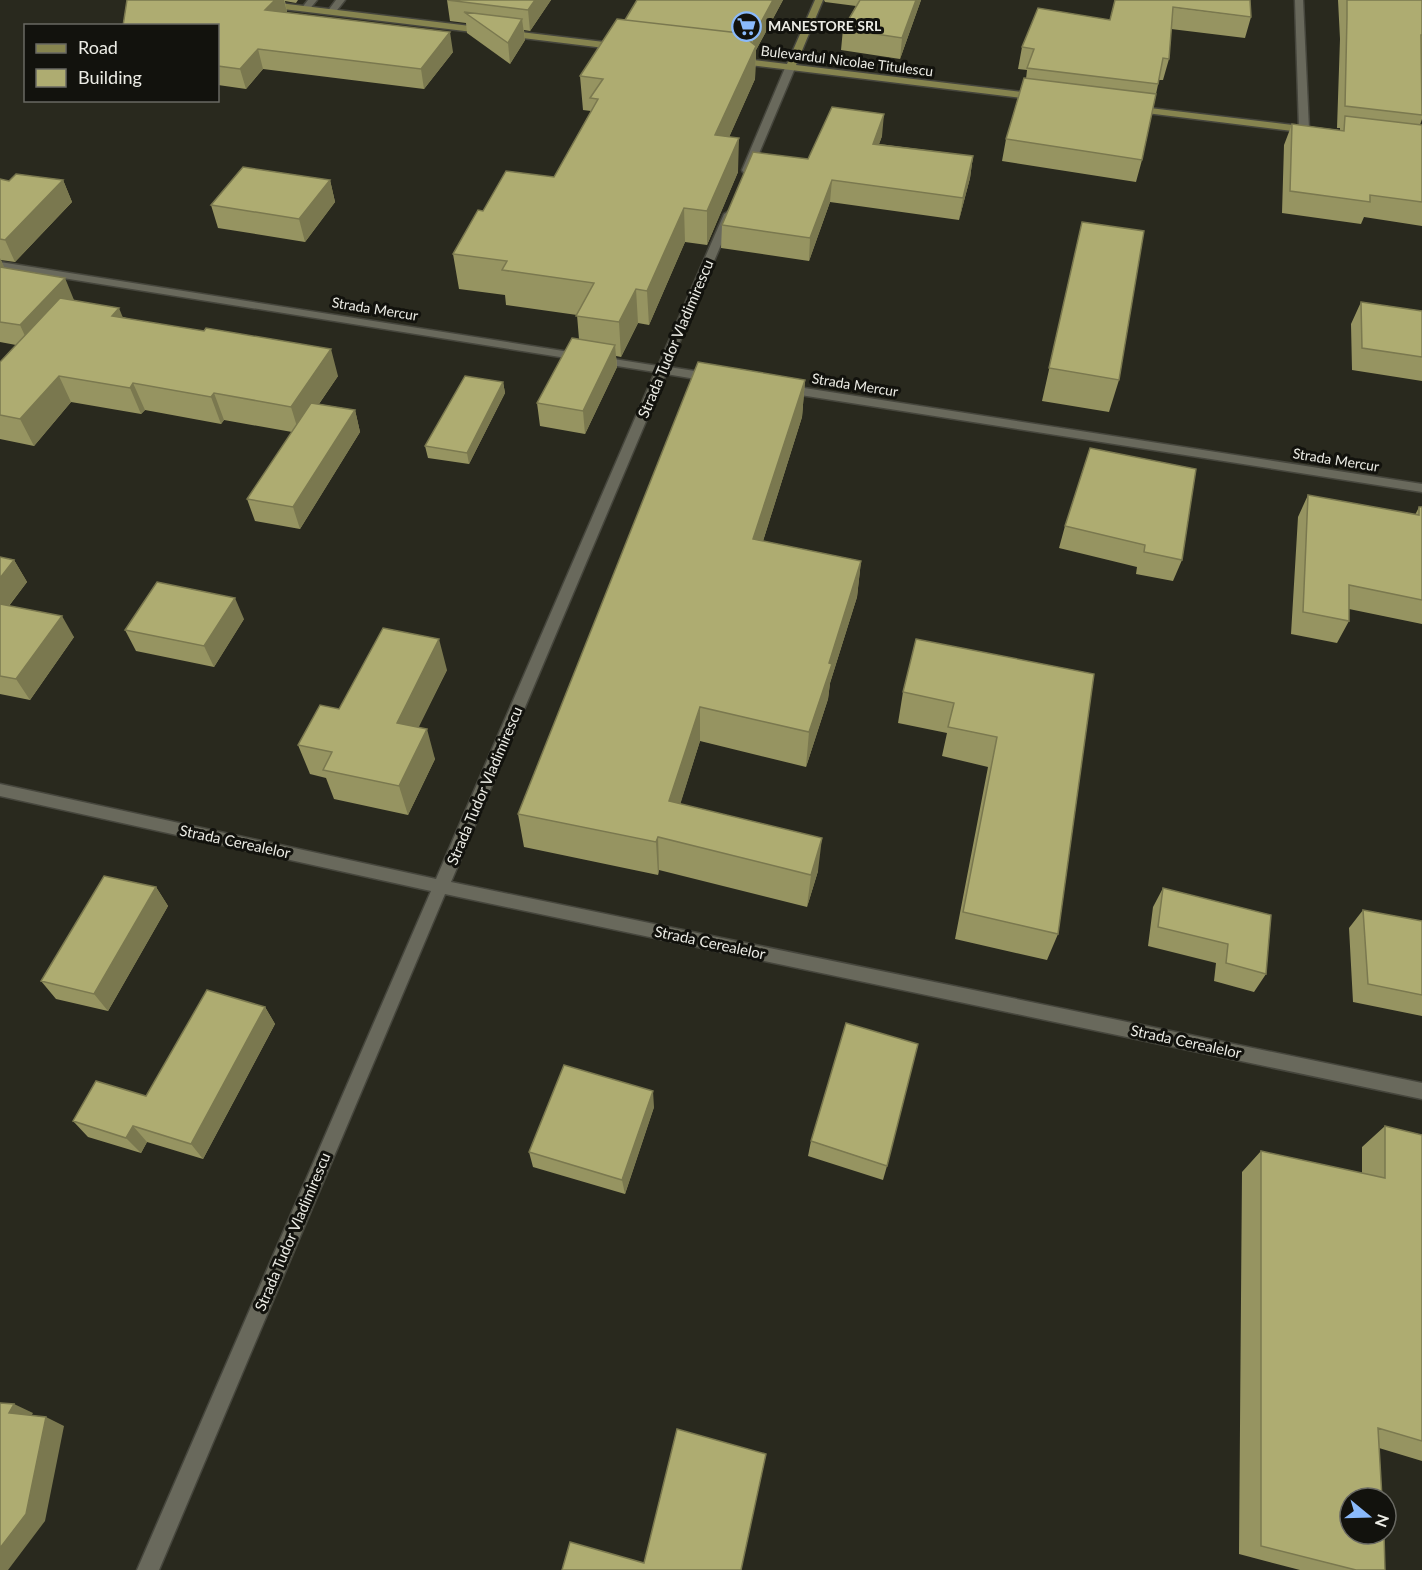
<svg xmlns="http://www.w3.org/2000/svg" width="1422" height="1570" font-family="Lato,sans-serif">
<style>
.lines{fill:none;stroke-linecap:round;stroke-linejoin:round}
.street-casing{stroke:#46463d;stroke-width:3}
.secondary-casing{stroke:#46463d;stroke-width:3}
.street{fill:#69695c;fill-rule:evenodd}
.secondary{fill:#86844f;fill-rule:evenodd}
.wall{fill:#969461}
.shaded-wall{fill:#7a784f}
.building{fill:#aeac71;stroke:#7a784f;stroke-width:1.5}
.labels{text-anchor:middle;stroke-width:6;stroke-linejoin:round;paint-order:stroke}
.far-poi-label{font-size:14px;font-weight:bold;fill:#ecece5;stroke:#12120d;text-anchor:start}
.far-street-label{font-size:14px;fill:#ecece5;stroke:#12120d}
.street-label{font-size:15px;fill:#ecece5;stroke:#12120d}
</style>
<rect width="100%" height="100%" fill="#29291e"/>
<g class="lines">
<defs>
<path id="street" d="M308,0H317L308,11H302L301,9Z
M336,0H345L334,14H328L327,12Z
M1295,0H1303L1309,129L1304,132L1299,129Z
M790,65L795,68L752,170L743,172L742,170L785,68Z
M729,211L734,214L669,367L714,374L720,378L714,382L666,374L451,882L1422,1083V1099L445,894L159,1570H137L431,891L0,796V784L436,879L655,372L0,268V262L658,366L724,214Z
M785,385L1422,484V492L781,392L779,389Z"/>
<path id="secondary" d="M229,0H254L621,44L625,47L621,50L233,3Z
M815,0H823L796,65L1038,94L1043,97L1038,100L734,63V59L737,58L787,64Z
M1133,106L1309,127L1314,130L1309,133L1130,111V107Z"/>
</defs>
<use href="#street" class="street-casing"/>
<use href="#secondary" class="secondary-casing"/>
<use href="#street" class="street"/>
<use href="#secondary" class="secondary"/>
</g>
<path class="wall" d="M127,0H298L296,3L285,1L287,12V13L453,52L424,89L263,69L246,89L218,85V26Z
M447,0H551L530,31L524,30L525,40L510,64L467,33L466,23L450,21Z
M637,0H783L756,50L755,79L729,137L738,172L707,245L685,242L649,325L638,323L621,357L616,356L617,367L585,434L540,426L537,403L579,339L577,315L506,305L505,295L459,289L453,254L483,211L554,177L591,111L583,110L580,76L625,20Z
M824,0H921L900,59L841,50L843,29L856,6L825,2Z
M1115,0L1251,17L1245,38L1171,29L1169,59L1163,80H1159L1142,160L1136,182L1002,161L1006,139L1026,79L1027,70L1018,69L1022,47L1110,20Z
M1338,0H1422V119L1420,125H1422V226L1364,217L1361,224L1282,213L1284,145L1292,124L1340,130V128H1337L1340,39Z
M882,136L879,144L973,156L970,178L959,220L830,202L809,261L721,248L722,225Z
M0,179L9,181L63,180L72,202L15,262L1,260L4,268L74,300L123,317L338,376L319,404L355,410L360,432L300,529L255,521L247,499L292,432L224,420L221,424L145,410L141,414L71,402L34,446L0,439V362L16,345L0,342Z
M330,180L335,202L305,242L218,228L211,205Z
M1082,222L1119,380L1109,412L1042,401Z
M1361,302L1422,311V381L1352,370L1351,324Z
M805,380L802,417L763,541L861,561L857,597L830,683L828,699L806,767L700,741L680,804L818,871L807,907L659,870L658,875L524,847L518,814Z
M503,382L505,393L469,464L428,458L425,446Z
M1196,469L1182,560L1173,581L1136,574L1137,567L1059,548L1065,526Z
M1308,495L1415,515L1419,507H1422V624L1349,609V621L1337,643L1291,634L1298,517Z
M0,557L14,560L27,582L9,606L74,637L30,700L0,694Z
M244,619L214,667L136,651L125,630Z
M447,670L418,727L435,759L408,815L334,799L326,778L310,774L298,745L339,709Z
M1094,674L1058,934L1047,960L955,939L988,767L942,756L947,733L898,723L903,692Z
M156,887L168,906L108,1011L56,999L41,981Z
M1163,888L1266,974L1254,992L1214,981L1216,963L1148,946L1153,907Z
M1363,910L1422,921V1016L1353,1002L1349,928Z
M265,1007L275,1024L203,1159L147,1142L141,1153L88,1137L73,1121L146,1096Z
M654,1107L625,1194L533,1167L529,1152Z
M1385,1126L1422,1135V1461L1379,1448L1385,1570H1300L1239,1554L1242,1172L1261,1151L1362,1173V1147Z
M811,1141L887,1166L883,1180L808,1156Z"/>
<path class="shaded-wall" d="M275,0H284L287,12L270,30L265,10Z
M535,0H551L530,31L528,10Z
M773,0H783L756,50L755,79L715,169V135L746,38L748,34L747,66L752,55L753,37Z
M916,0H921L900,59L902,38Z
M522,19L525,40L510,64L508,43Z
M450,32L453,52L424,89L421,69Z
M258,49L263,69L246,89L240,69Z
M884,114L882,136L871,166L873,144Z
M739,138L738,172L707,245V211Z
M973,156L970,178L959,220L963,198Z
M63,180L72,202L15,262L5,240Z
M330,180L335,202L305,242L299,219Z
M832,180L830,202L809,261L810,238Z
M684,208L685,242L649,325L647,291Z
M0,258L6,271L0,278Z
M65,278L74,300L30,347L20,325Z
M636,289L638,323L621,357L619,322Z
M119,308L130,335L112,316Z
M615,345L617,367L585,434L583,411Z
M331,349L338,376L299,433L291,407Z
M59,376L71,402L34,446L20,419Z
M805,380L802,417L752,576L753,539Z
M503,382L505,393L469,464L467,453Z
M133,383L145,410L141,414L130,388Z
M214,393L224,420L221,424L211,397Z
M355,410L360,432L300,529L293,507Z
M14,560L27,582L0,617V578Z
M861,561L857,597L830,683L828,699L806,767L809,732L829,663Z
M235,598L244,619L214,667L204,646Z
M62,616L74,637L30,700L16,679Z
M439,639L447,670L406,753L397,723Z
M700,707V741L671,834L669,801Z
M427,729L435,759L408,815L399,786Z
M658,837L659,870L658,875L656,842Z
M822,838L818,871L807,907L811,875Z
M156,887L168,906L108,1011L94,994Z
M265,1007L275,1024L203,1159L191,1144Z
M653,1091L654,1107L625,1194L622,1180Z
M133,1126L147,1142L141,1153L126,1138Z
M14,1404L33,1413L28,1422L9,1413Z
M46,1417L64,1426L45,1521L8,1570H0V1548Z"/>
<path class="building" d="M127,0H275L265,10L450,32L421,69L258,49L240,69L218,66V26H123Z
M447,0H535L528,10Z
M637,0H773L753,37L748,36V34L625,20Z
M860,0H916L902,38L843,29Z
M1115,0H1250L1251,17L1173,7L1169,59L1163,58L1158,84L1027,68L1034,49L1022,47L1038,8L1110,20Z
M1347,0H1422V35H1421L1422,115L1345,106L1347,17Z
M464,12L522,19L508,43Z
M617,19L748,34L746,38L756,46L715,135L739,138L707,211L684,208L647,291L636,289L619,322L576,316L594,283L502,270L507,261L453,254L478,210L483,211L506,171L554,177L598,99L590,98L603,79L580,76Z
M1024,78L1156,94L1142,160L1006,139Z
M832,107L884,114L873,144L973,156L963,198L832,180L810,238L722,225L753,152L808,159Z
M1345,116L1422,125V202L1370,195V202L1290,191L1292,124L1344,131Z
M243,167L330,180L299,219L211,205Z
M16,174L63,180L5,240L0,239V179L9,181Z
M1082,222L1144,231L1119,380L1049,368Z
M0,267L65,278L20,325L0,322Z
M60,298L119,308L112,316L204,331L206,328L331,349L291,407L214,393L211,397L133,383L130,388L59,376L20,419L0,415V362Z
M1361,302L1422,311V357L1362,348Z
M572,338L615,345L583,411L537,403Z
M698,362L805,380L753,539L861,561L829,663L832,664L809,732L700,707L669,801L822,838L811,875L658,837L656,842L518,814Z
M465,376L503,382L467,453L425,446Z
M311,403L355,410L293,507L247,499Z
M1090,448L1196,469L1182,560L1144,552L1145,545L1065,526Z
M1308,495L1419,515V507H1422V600L1349,585V621L1303,612Z
M0,557L14,560L0,578Z
M157,582L235,598L204,646L125,630Z
M0,604L62,616L16,679L0,676Z
M383,628L439,639L397,723L427,729L399,786L323,770L332,752L298,745L320,705L339,709Z
M916,639L1094,674L1058,934L963,912L997,737L948,727L954,703L903,692Z
M104,876L156,887L94,994L41,981Z
M1163,888L1271,915L1266,974L1226,963L1228,944L1158,927Z
M1363,910L1422,921V995L1368,984Z
M207,990L265,1007L191,1144L133,1126L126,1138L73,1121L96,1081L146,1096Z
M846,1023L918,1044L887,1166L811,1141Z
M564,1065L653,1091L622,1180L529,1152Z
M1385,1126L1422,1135V1441L1378,1428L1382,1498H1350V1534H1384L1385,1570H1356L1261,1546V1151L1385,1178Z
M0,1403L14,1404L9,1413L46,1417L26,1514L0,1548Z
M677,1429L766,1454L741,1570H562L570,1542L644,1563Z"/>
<defs>
<symbol id="supermarket-ring" viewBox="-11 -11 22 22"><circle r="9.5" fill="#12120d" stroke="#8abafc" stroke-width="1.5"/><path d="M-6-5.5h2.5l.6 2H6L4.5 2H-2.5L-4.4-4H-6ZM-1.5 3.2a1.3 1.3 0 1 0 .1 0ZM3 3.2a1.3 1.3 0 1 0 .1 0Z" fill="#8abafc"/></symbol>
</defs>
<g fill-rule="evenodd">
<use href="#supermarket-ring" x="730" y="10" width="33" height="33"/>
</g>
<g class="labels">
<g class="far-poi-label">
<text x="768" y="31">MANESTORE SRL</text>
</g>
<g class="far-street-label">
<text transform="translate(847 61) rotate(7)" y="5">Bulevardul Nicolae Titulescu</text>
<text transform="translate(375 309) rotate(9)" y="5">Strada Mercur</text>
<text transform="translate(855 385) rotate(9)" y="5">Strada Mercur</text>
<text transform="translate(1336 460) rotate(9)" y="5">Strada Mercur</text>
</g>
<g class="street-label">
<text transform="translate(676 339) rotate(-67)" y="5">Strada Tudor Vladimirescu</text>
<text transform="translate(485 786) rotate(-67)" y="5">Strada Tudor Vladimirescu</text>
<text transform="translate(235 842) rotate(12)" y="5">Strada Cerealelor</text>
<text transform="translate(710 943) rotate(12)" y="5">Strada Cerealelor</text>
<text transform="translate(1186 1042) rotate(12)" y="5">Strada Cerealelor</text>
<text transform="translate(293 1232) rotate(-67)" y="5">Strada Tudor Vladimirescu</text>
</g>
</g>
<rect x="24" y="24" width="195" height="78" fill="#12120d" stroke="#696963" stroke-width="1.5"/>
<rect x="36" y="44" width="30" height="9" fill="#86844f" stroke="#696963" stroke-width="1.5"/>
<text x="78" y="54" font-size="18" fill="#ecece5">Road</text>
<rect x="36" y="69" width="30" height="18" fill="#aeac71" stroke="#696963" stroke-width="1.5"/>
<text x="78" y="84" font-size="18" fill="#ecece5">Building</text>
<g transform="translate(1368 1516) rotate(109)"><circle r="28" fill="#12120d" stroke="#696963" stroke-width="1.5"/>
<path d="M0-4.5L10 22L0 15L-10 22Z" fill="#8abafc"/>
<text y="-9" font-size="16" font-weight="bold" text-anchor="middle" fill="#ecece5">N</text>
</g>
</svg>
